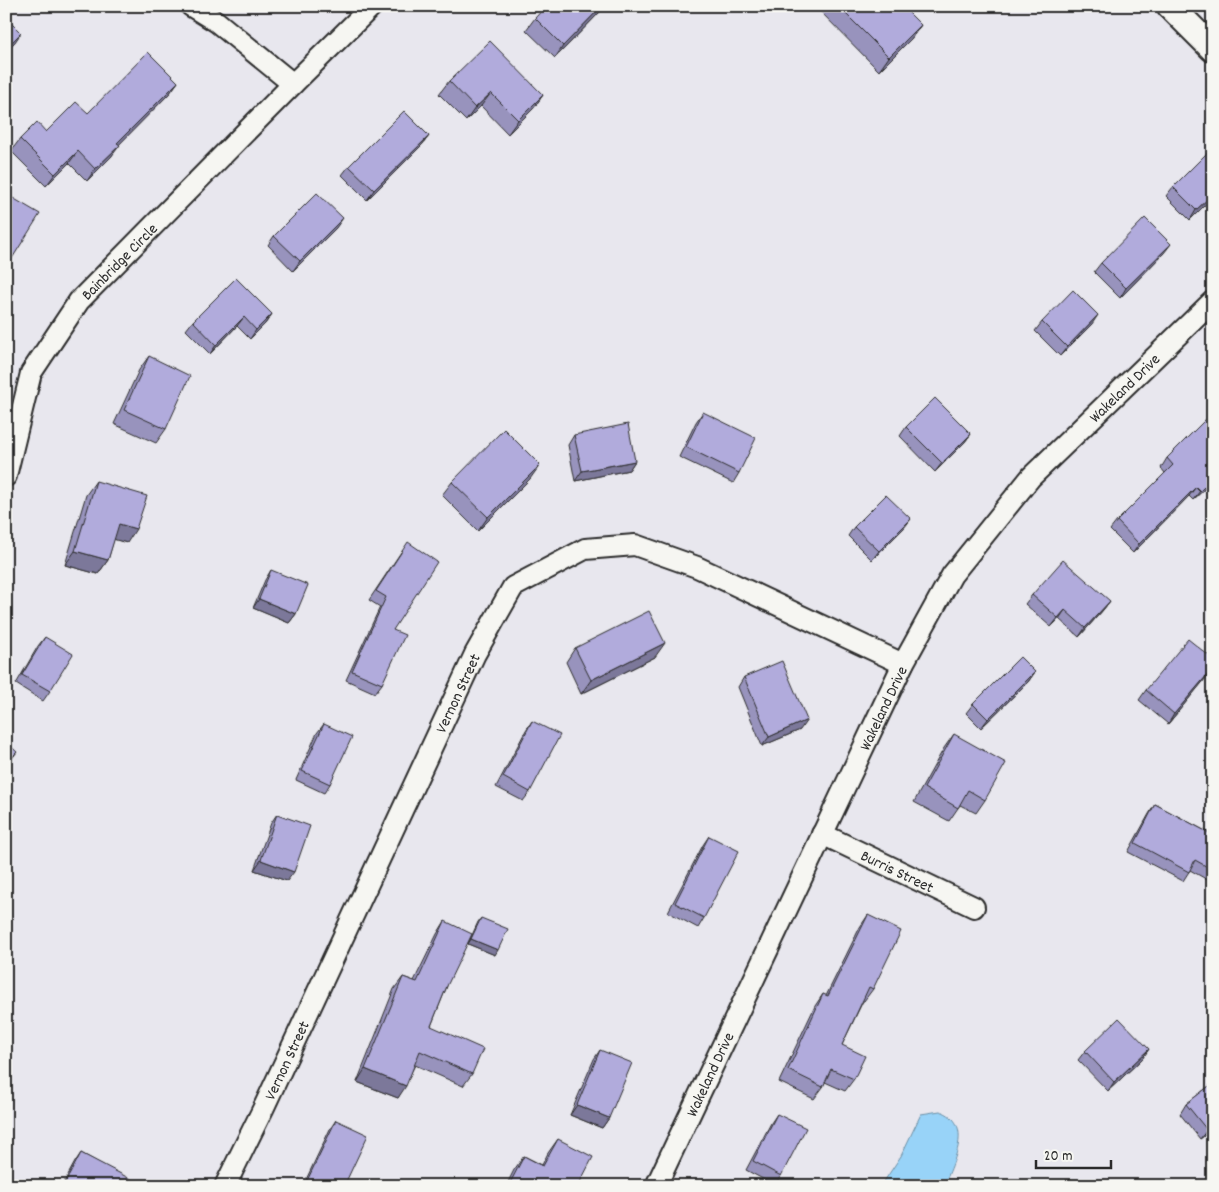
<svg xmlns="http://www.w3.org/2000/svg" width="1219" height="1192" font-family="Dekko,sans-serif">
<style>
.water{fill:#98d3f8;stroke:#6c90a6}
.lines{fill:none;stroke-linecap:round;stroke-linejoin:round}
.minor-casing{stroke:#2b2b2b;stroke-width:24}
.tertiary-casing{stroke:#2b2b2b;stroke-width:29}
.minor{stroke:#f6f6f2;stroke-width:20}
.tertiary{stroke:#f6f6f2;stroke-width:25}
.wall{fill:#9893bd;stroke:#2b2b2b}
.shaded-wall{fill:#7c789a;stroke:#2b2b2b}
.building{fill:#b1abdc;stroke:#2b2b2b}
.labels{text-anchor:middle;stroke-width:4;stroke-linejoin:round;paint-order:stroke}
.street-label{font-size:16px;fill:#2b2b2b;stroke:#f6f6f2}
</style>
<rect width="100%" height="100%" fill="#e8e7ee"/>
<filter id="ink" filterUnits="userSpaceOnUse"><feTurbulence type="fractalNoise" baseFrequency=".02" numOctaves="2"/><feDisplacementMap in="SourceGraphic" scale="10" xChannelSelector="R" yChannelSelector="G"/><feConvolveMatrix kernelMatrix="1 2 1 2 8 2 1 2 1" color-interpolation-filters="sRGB"/></filter>
<g filter="url(#ink)">
<path class="water" d="M940,1111C975,1123 953,1162 944,1186H881L901,1156L921,1114Z"/>
<g class="lines">
<defs>
<g id="minor">
<path d="M191,6L217,22L293,84"/>
<path id="s1" d="M6,476L31,373L79,301L293,84L372,6"/>
<path id="s2" d="M822,834L974,907"/>
<path id="s3" d="M225,1186L264,1107L475,654L513,587L585,549L635,545L697,567L903,664"/>
<path id="s4" d="M656,1186L903,664L952,575L1031,477L1213,301"/>
</g>
<path id="tertiary" d="M1170,6L1213,49"/>
</defs>
<use href="#minor" class="minor-casing"/>
<use href="#tertiary" class="tertiary-casing"/>
<use href="#minor" class="minor"/>
<use href="#tertiary" class="tertiary"/>
</g>
<path class="wall" d="M815,6H902L921,25L911,39L879,71Z
M600,12L555,58L526,30L535,18Z
M449,81L543,95L533,109L508,134L481,106L466,121L439,94Z
M178,82L169,94L119,144L111,157L87,181L69,163L46,186L11,151L20,139L46,132L88,113Z
M429,136L422,145L367,200L342,175L349,166Z
M1213,147V197L1190,220L1166,196L1173,187Z
M336,228L293,271L268,245L274,236Z
M1164,253L1120,298L1094,272L1101,263Z
M272,314L265,324L250,339L237,326L210,354L186,330L193,321Z
M1042,322L1092,324L1060,356L1035,331Z
M149,356L166,429L156,443L114,424L139,370Z
M703,412L739,473L733,483L679,457L696,422Z
M906,427L971,434L964,443L935,472L900,436Z
M574,435L635,461L629,470L575,481L568,445Z
M1167,458L1213,481L1193,500L1189,496L1133,553L1110,530L1117,521L1165,473L1161,468Z
M530,479L478,531L442,495L452,482Z
M96,481L127,543L114,539L108,560L98,574L65,565L86,495Z
M854,527L904,528L872,560L848,536Z
M401,552L393,630L382,684L375,693L346,680L380,607L369,600Z
M271,570L296,614L289,623L253,608L265,580Z
M1032,595L1110,601L1103,610L1079,637L1059,619L1051,627L1025,604Z
M45,637L50,691L43,701L16,684L38,646Z
M575,648L655,657L581,694L566,662Z
M1213,659V669L1168,724L1139,700L1146,690Z
M1035,672L1028,682L981,728L966,713L973,704Z
M744,677L800,730L762,746L738,687Z
M532,721L530,792L523,801L496,787L526,730Z
M324,724L330,784L324,793L296,780L317,733Z
M954,734L985,800L976,813L960,805L949,821L914,802L944,748Z
M1155,804L1213,835V883L1190,870L1183,881L1128,852L1149,814Z
M277,814L287,881L254,870L271,823Z
M709,836L704,918L698,928L668,912L703,845Z
M868,915L873,989L864,1001H863L842,1045L854,1079L845,1091L825,1082L823,1087L814,1099L779,1082L815,1006L823,994L826,996L860,927Z
M481,918L495,955L468,944L478,922Z
M445,921L447,986L431,1026L472,1074L463,1086L415,1065L398,1098L357,1082L394,989L403,977L414,981L437,934Z
M1149,1049L1142,1059L1108,1091L1078,1060L1085,1051Z
M600,1050L609,1118L602,1128L570,1115L594,1059Z
M1213,1083V1129L1200,1139L1180,1114L1186,1104Z
M777,1114L781,1176L774,1185L746,1170L771,1123Z
M336,1120L344,1186H303L330,1129Z
M558,1139L578,1186H506L514,1170L524,1156L542,1165L548,1153Z
M81,1153L141,1186H62L75,1162Z"/>
<path class="shaded-wall" d="M602,6H604L600,12L555,58L563,46Z
M921,25L911,39L879,71L889,57Z
M21,33L15,42L6,51V48Z
M178,82L169,94L109,155L117,143Z
M491,93L481,106L466,121L475,108Z
M543,95L533,109L508,134L518,120Z
M429,136L422,145L367,200L374,190Z
M120,145L111,157L87,181L95,169Z
M78,151L69,163L46,186L55,174Z
M1213,194V197L1190,220L1196,210Z
M343,218L336,228L293,271L300,261Z
M1171,244L1164,253L1120,298L1126,288Z
M272,314L265,324L250,339L256,330Z
M1098,315L1092,324L1060,356L1067,347Z
M244,317L237,326L210,354L216,345Z
M971,434L964,443L935,472L942,463Z
M635,461L629,470L575,481L582,471Z
M540,465L530,479L478,531L488,517Z
M1213,478V481L1193,500L1200,491Z
M1196,487L1189,496L1133,553L1139,544Z
M911,519L904,528L872,560L879,551Z
M119,524L136,529L127,543L109,538Z
M75,551L108,560L98,574L65,565Z
M259,599L296,614L289,623L253,608Z
M1110,601L1103,610L1079,637L1085,628Z
M1065,610L1059,619L1051,627L1058,618Z
M665,643L655,657L581,694L591,680Z
M1213,668L1211,672L1168,724L1174,714Z
M1035,672L1028,682L981,728L988,719Z
M807,720L800,730L762,746L769,737Z
M17,752L10,761L6,765V763Z
M261,860L294,872L287,881L254,870Z
M471,939L498,950L495,955L468,944Z
M1149,1049L1142,1059L1108,1091L1114,1082Z
M365,1069L406,1086L398,1098L357,1082Z
M577,1105L609,1118L602,1128L570,1115Z
M1213,1125V1129L1200,1139L1207,1130Z"/>
<path class="building" d="M546,6H602L563,46L535,18Z
M838,6H902L921,25L889,57Z
M6,18L21,33L6,48Z
M490,41L543,95L518,120L491,93L475,108L449,81Z
M148,52L178,82L117,143L120,145L95,169L78,151L55,174L20,139L37,122L46,132L76,102L88,113Z
M404,111L429,136L374,190L349,166Z
M1213,147V194L1196,210L1173,187Z
M317,193L343,218L300,261L274,236Z
M6,194L40,214L6,268Z
M1145,218L1171,244L1126,288L1101,263Z
M236,278L272,314L256,330L244,317L216,345L193,321Z
M1073,290L1098,315L1067,347L1042,322Z
M149,356L190,376L166,429L124,410Z
M935,398L971,434L942,463L906,427Z
M703,412L756,438L739,473L686,447Z
M1207,418L1213,424V478L1200,491L1196,487L1139,544L1117,521L1173,465L1167,458Z
M628,424L635,461L582,471L574,435Z
M504,429L540,465L488,517L452,482Z
M96,481L147,496L136,529L119,524L108,560L75,551Z
M886,495L911,519L879,551L854,527Z
M408,542L437,562L393,630L405,635L382,684L352,671L386,597L376,591Z
M1063,560L1110,601L1085,628L1065,610L1058,618L1032,595Z
M271,570L308,585L296,614L259,599Z
M649,611L665,643L591,680L575,648Z
M45,637L73,654L50,691L22,675Z
M1188,639L1213,659V668L1174,714L1146,690Z
M1020,657L1035,672L988,719L973,704Z
M782,661L807,720L769,737L744,677Z
M532,721L560,735L530,792L503,777Z
M324,724L352,737L330,784L302,771Z
M954,734L1006,763L985,800L968,790L958,808L924,788Z
M6,742L17,752L6,763Z
M1155,804L1213,835V870L1195,860L1189,872L1135,843Z
M277,814L310,826L294,872L261,860Z
M709,836L739,851L704,918L675,903Z
M868,915L901,931L873,989L869,987L842,1045L865,1056L854,1079L831,1069L823,1087L788,1070L823,994L828,996Z
M481,918L508,929L498,950L471,939Z
M445,921L472,934L447,986L431,1026L483,1049L472,1074L420,1051L406,1086L365,1069L403,977L417,982Z
M1119,1018L1149,1049L1114,1082L1085,1051Z
M600,1050L632,1063L609,1118L577,1105Z
M1213,1083V1125L1207,1130L1186,1104Z
M777,1114L806,1128L781,1176L753,1161Z
M336,1120L368,1135L344,1186H306L305,1185Z
M558,1139L593,1157L578,1186H515L510,1183L524,1156L543,1166Z
M81,1153L142,1185L141,1186H65L64,1185Z"/>
</g>
<g class="labels">
<g class="street-label">
<text dy="6" stroke="none"><textPath href="#s1" startOffset="249">Bainbridge Circle</textPath></text>
<text dy="6" stroke="none"><textPath href="#s4" startOffset="934">Wakeland Drive</textPath></text>
<text dy="6" stroke="none"><textPath href="#s3" startOffset="545">Vernon Street</textPath></text>
<text dy="6" stroke="none"><textPath href="#s4" startOffset="529">Wakeland Drive</textPath></text>
<text dy="6" stroke="none"><textPath href="#s2" startOffset="84">Burris Street</textPath></text>
<text dy="6" stroke="none"><textPath href="#s3" startOffset="140">Vernon Street</textPath></text>
<text dy="6" stroke="none"><textPath href="#s4" startOffset="124">Wakeland Drive</textPath></text>
</g>
</g>
<rect width="1219" height="1192" fill="none" stroke="#f6f6f2" stroke-width="25"/>
<rect x="12" y="12" width="1194" height="1167" fill="none" stroke="#2b2b2b" stroke-width="2" filter="url(#ink)"/>
<path d="M1036 1160v8h75v-8" fill="none" stroke="#2b2b2b" stroke-width="2.5"/>
<text x="1044" y="1160" font-size="15" fill="#2b2b2b" stroke="#f6f6f2" stroke-width="4" paint-order="stroke">20 m</text>
</svg>
